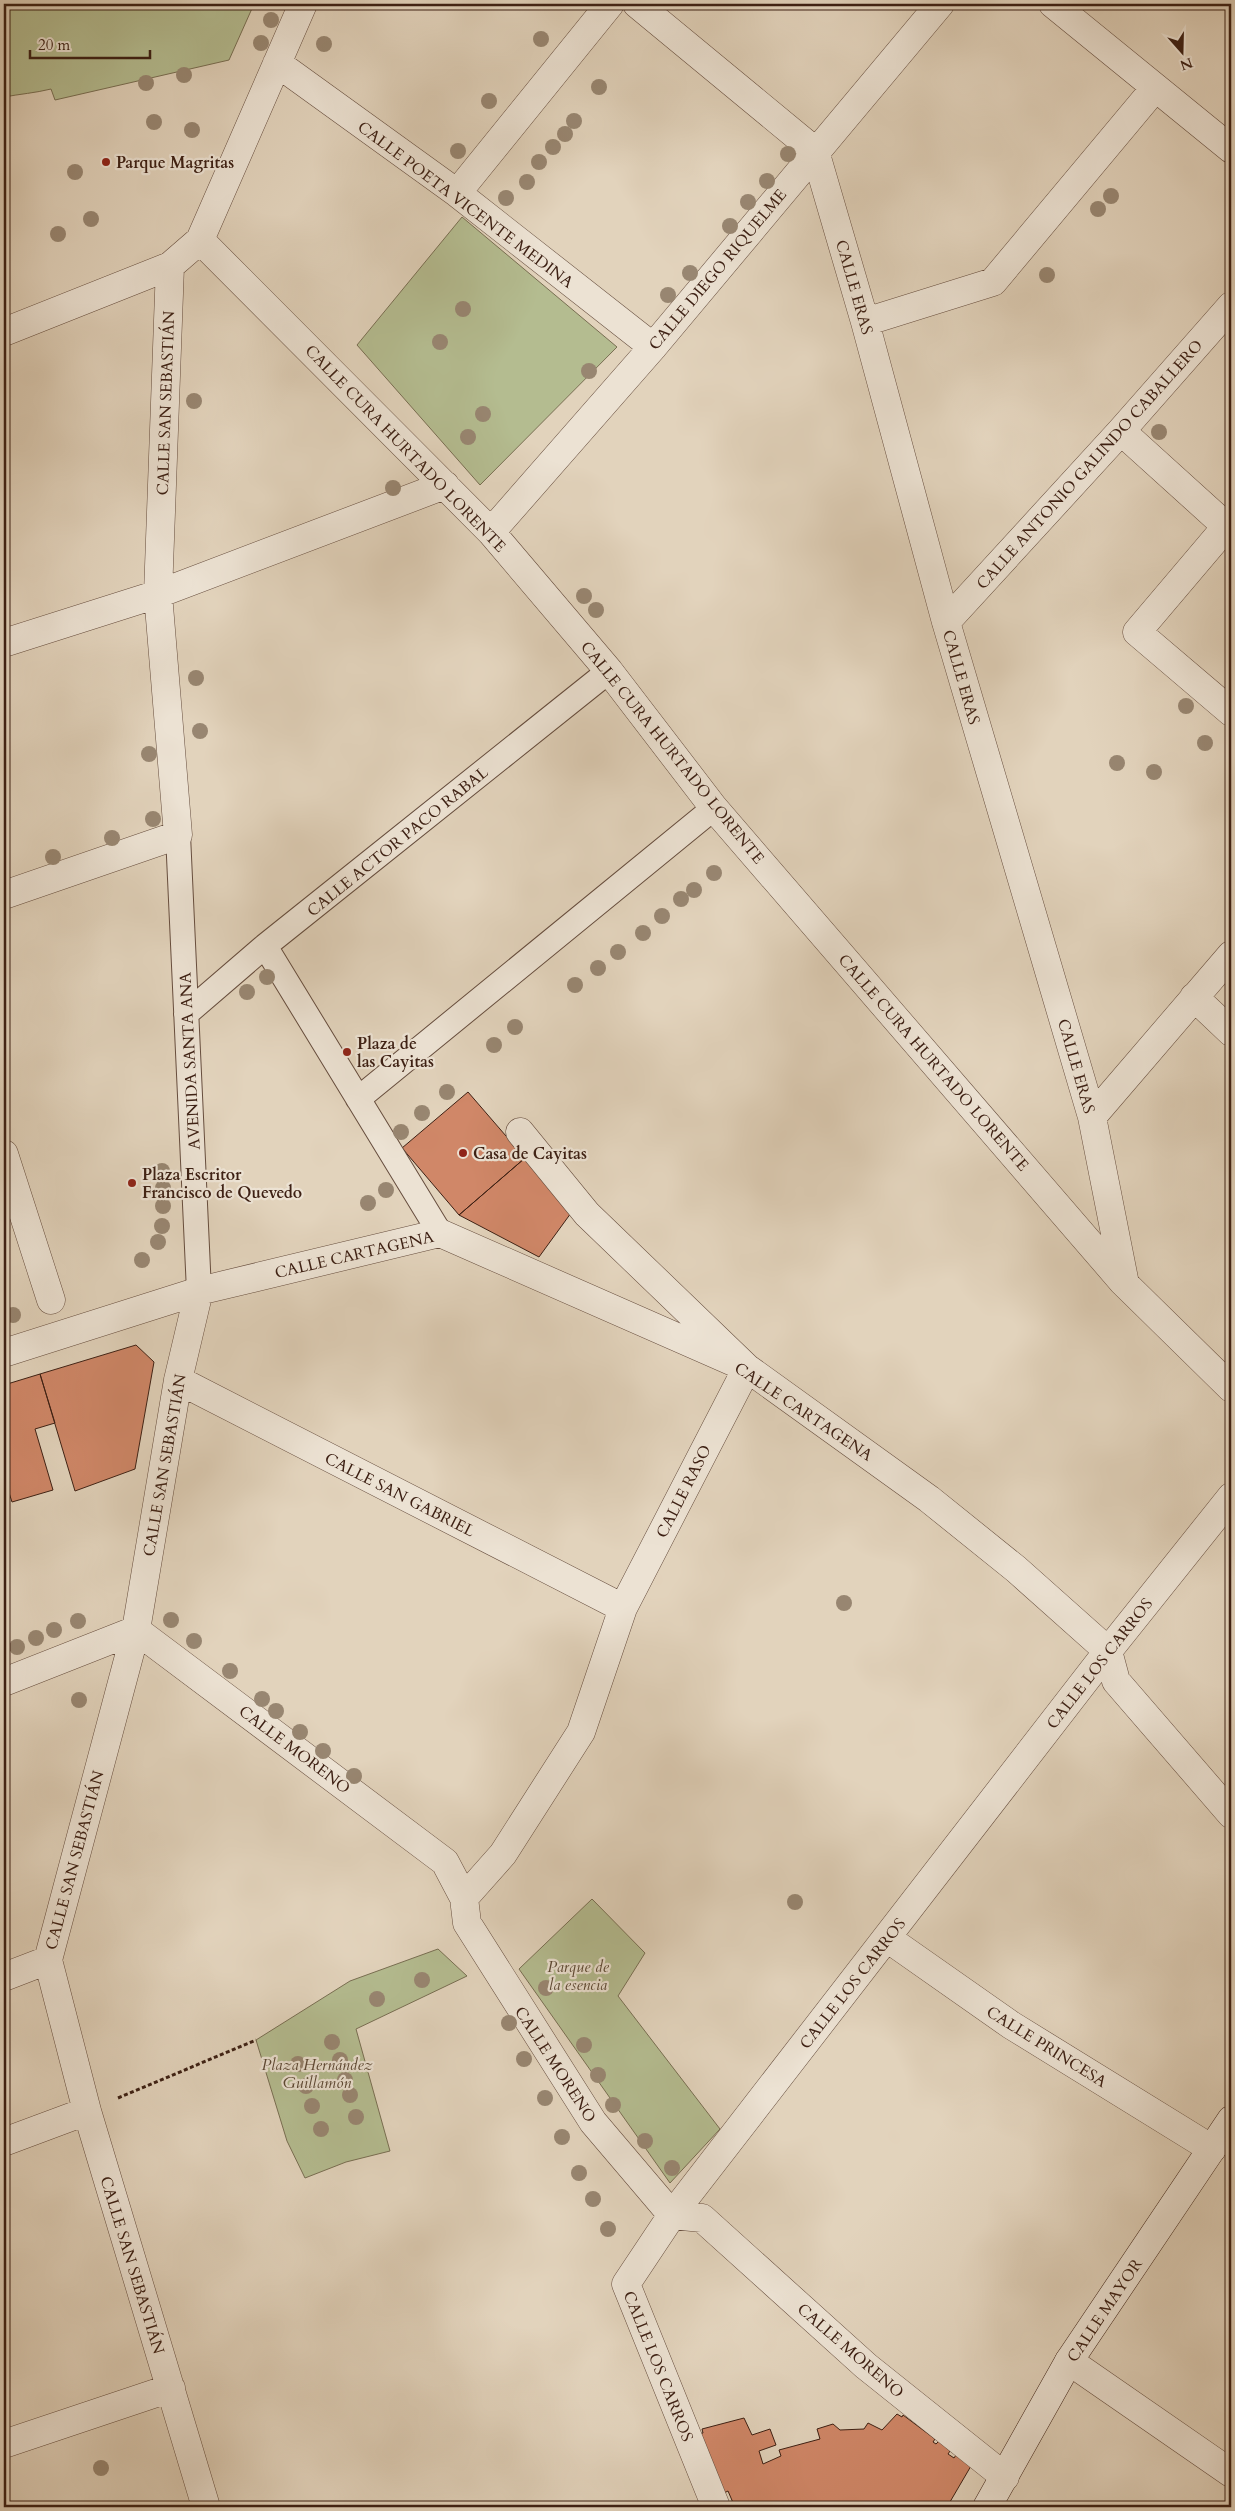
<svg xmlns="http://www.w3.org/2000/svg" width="1235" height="2511" font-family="Cardo,serif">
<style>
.green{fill:#b4bc90;stroke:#786e52}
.building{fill:#d08768;stroke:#3d2014}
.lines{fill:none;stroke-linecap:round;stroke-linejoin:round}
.pedestrian-casing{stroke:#664d3e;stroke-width:26}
.minor-casing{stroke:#664d3e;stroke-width:29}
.secondary-casing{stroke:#3d2014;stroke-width:29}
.path{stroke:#3d2014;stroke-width:3;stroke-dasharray:4 2.5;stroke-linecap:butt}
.pedestrian{stroke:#ece2d3;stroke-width:24}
.minor{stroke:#ece2d3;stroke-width:28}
.secondary{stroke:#ece2d3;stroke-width:28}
.tree{fill:#988671}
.poi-dot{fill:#8f2418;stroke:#ece2d3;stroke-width:2}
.labels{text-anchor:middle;stroke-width:4.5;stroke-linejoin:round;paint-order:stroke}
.poi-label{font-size:16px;font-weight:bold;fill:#3d2014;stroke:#ece2d3;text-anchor:start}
.street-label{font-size:16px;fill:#3d2014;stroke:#ece2d3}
.park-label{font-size:16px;font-style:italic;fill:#5b4733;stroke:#ece2d3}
</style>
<rect width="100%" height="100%" fill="#e2d3bc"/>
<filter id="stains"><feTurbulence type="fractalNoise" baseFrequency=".004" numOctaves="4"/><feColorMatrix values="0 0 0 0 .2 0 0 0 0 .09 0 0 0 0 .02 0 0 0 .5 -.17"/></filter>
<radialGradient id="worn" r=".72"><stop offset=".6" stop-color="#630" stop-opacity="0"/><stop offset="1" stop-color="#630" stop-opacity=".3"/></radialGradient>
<path class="green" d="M4,4H254L229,60L55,100L51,89C35,93 20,94 4,97Z
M462,217L617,347L480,485L357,345Z
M592,1899L645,1953L618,1996L720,2129L670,2183L519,1969Z
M438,1949L467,1976L356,2029L390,2151L346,2162L305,2178L287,2141L256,2040L350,1981Z"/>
<path class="building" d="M468,1092L525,1158L459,1215L402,1148Z
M525,1158L571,1213L539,1257L459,1215Z
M136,1345L154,1362L135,1469L75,1491L40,1374Z
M40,1374L55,1423L35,1429L53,1490L12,1502L4,1477V1385Z
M897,2414L902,2417L903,2415L935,2439L933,2442L936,2444L939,2441L950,2451L948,2454L954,2458L956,2455L971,2466L947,2507H729L734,2505L728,2491L724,2493L699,2434L703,2433L702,2429L744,2418L752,2435L770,2429L776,2445L759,2451L763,2464L781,2456L779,2450L820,2439L817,2429L833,2424L840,2430L864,2429L868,2423L882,2430Z"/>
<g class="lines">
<defs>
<path id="pedestrian" d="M178,835L199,1291
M265,946L440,1233
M186,1014L265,946L609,671
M358,1099L714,808"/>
<path id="minor" d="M637,4L815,151L865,322L946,622L1092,1117L1125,1284L1231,1388
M1053,4L1231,149
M277,63L457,193L653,347
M457,193L610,4
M200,240L491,532L609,671L714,808L1123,1282
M865,322L993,282L1155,88
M4,332L170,266
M1121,431L1226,526
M1231,521L1137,632L1231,712
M491,532L653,347L940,4
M946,622L1121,431L1231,306
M4,643L158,594L445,485
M4,895L178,835L158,594L170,266L200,240L303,4
M1194,997L1231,1032
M1092,1117L1231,955
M4,1154L51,1300
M199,1291L178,1380L136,1630L48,1960L87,2111L206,2507
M4,1353L199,1291L440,1233L747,1368L929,1499L1016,1569L1108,1651L1116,1681L1231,1814
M178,1380L623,1608
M136,1630L445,1862L464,1898L467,1923L593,2122L672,2215L702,2218L866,2366L1005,2477
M4,1682L136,1630
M464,1898L503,1854L581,1732L623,1608L747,1368L587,1214L520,1132
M887,1938L1011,2025L1212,2149
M4,1977L48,1960
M4,2142L87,2111
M1069,2361L1231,2473
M4,2444L171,2388
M716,2507L626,2284L672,2215L1108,1651L1231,1497"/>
<path id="secondary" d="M987,2507L1069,2361L1231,2120"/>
</defs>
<use href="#pedestrian" class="pedestrian-casing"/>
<use href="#minor" class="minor-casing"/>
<use href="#secondary" class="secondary-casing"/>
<path class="path" d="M118,2098L256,2040"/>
<use href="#pedestrian" class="pedestrian"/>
<use href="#minor" class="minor"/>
<use href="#secondary" class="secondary"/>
</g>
<g class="tree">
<circle cx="271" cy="20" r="8"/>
<circle cx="541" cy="39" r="8"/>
<circle cx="261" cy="43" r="8"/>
<circle cx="324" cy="44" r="8"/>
<circle cx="184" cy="75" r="8"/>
<circle cx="146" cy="83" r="8"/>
<circle cx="599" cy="87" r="8"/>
<circle cx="489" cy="101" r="8"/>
<circle cx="574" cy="121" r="8"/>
<circle cx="154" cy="122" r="8"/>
<circle cx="192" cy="130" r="8"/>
<circle cx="565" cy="134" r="8"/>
<circle cx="553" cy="147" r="8"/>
<circle cx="458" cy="151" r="8"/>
<circle cx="788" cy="154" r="8"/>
<circle cx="539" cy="162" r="8"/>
<circle cx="75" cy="172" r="8"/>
<circle cx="767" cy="181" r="8"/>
<circle cx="527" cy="182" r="8"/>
<circle cx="1111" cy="196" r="8"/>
<circle cx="506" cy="198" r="8"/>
<circle cx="748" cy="202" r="8"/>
<circle cx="1098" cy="209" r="8"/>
<circle cx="91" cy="219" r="8"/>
<circle cx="730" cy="226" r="8"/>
<circle cx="58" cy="234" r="8"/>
<circle cx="690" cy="273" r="8"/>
<circle cx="1047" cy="275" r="8"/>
<circle cx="668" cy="295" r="8"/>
<circle cx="463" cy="309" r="8"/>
<circle cx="440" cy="342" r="8"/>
<circle cx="589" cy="371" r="8"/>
<circle cx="194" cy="401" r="8"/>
<circle cx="483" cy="414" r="8"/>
<circle cx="1159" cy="432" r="8"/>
<circle cx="468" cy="437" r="8"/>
<circle cx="393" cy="488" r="8"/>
<circle cx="584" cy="596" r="8"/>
<circle cx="596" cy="610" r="8"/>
<circle cx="196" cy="678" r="8"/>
<circle cx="1186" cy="706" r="8"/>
<circle cx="200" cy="731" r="8"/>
<circle cx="1205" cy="743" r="8"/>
<circle cx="149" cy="754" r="8"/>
<circle cx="1117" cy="763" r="8"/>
<circle cx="1154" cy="772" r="8"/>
<circle cx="153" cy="819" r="8"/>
<circle cx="112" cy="838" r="8"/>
<circle cx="53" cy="857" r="8"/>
<circle cx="714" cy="873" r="8"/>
<circle cx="694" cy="890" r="8"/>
<circle cx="681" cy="899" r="8"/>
<circle cx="662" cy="916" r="8"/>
<circle cx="643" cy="933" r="8"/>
<circle cx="618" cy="952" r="8"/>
<circle cx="598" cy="968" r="8"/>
<circle cx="267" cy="977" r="8"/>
<circle cx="575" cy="985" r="8"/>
<circle cx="247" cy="992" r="8"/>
<circle cx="515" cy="1027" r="8"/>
<circle cx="494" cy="1045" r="8"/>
<circle cx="447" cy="1092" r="8"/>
<circle cx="422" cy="1113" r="8"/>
<circle cx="401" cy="1132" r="8"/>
<circle cx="162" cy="1171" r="8"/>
<circle cx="163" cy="1188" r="8"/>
<circle cx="386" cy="1190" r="8"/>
<circle cx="368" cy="1203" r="8"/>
<circle cx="163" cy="1206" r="8"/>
<circle cx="162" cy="1226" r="8"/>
<circle cx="158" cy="1242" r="8"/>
<circle cx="142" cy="1260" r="8"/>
<circle cx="13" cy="1315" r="8"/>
<circle cx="844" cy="1603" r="8"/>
<circle cx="171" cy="1620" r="8"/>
<circle cx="78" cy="1621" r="8"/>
<circle cx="54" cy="1630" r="8"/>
<circle cx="36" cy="1638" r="8"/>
<circle cx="194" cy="1641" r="8"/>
<circle cx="17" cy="1647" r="8"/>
<circle cx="230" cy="1671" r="8"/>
<circle cx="262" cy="1699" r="8"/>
<circle cx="79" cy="1700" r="8"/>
<circle cx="276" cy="1711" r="8"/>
<circle cx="300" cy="1732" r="8"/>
<circle cx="323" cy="1751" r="8"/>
<circle cx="354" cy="1776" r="8"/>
<circle cx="795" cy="1902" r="8"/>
<circle cx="422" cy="1980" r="8"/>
<circle cx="546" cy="1988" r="8"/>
<circle cx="377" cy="1999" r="8"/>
<circle cx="509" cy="2023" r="8"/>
<circle cx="332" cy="2042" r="8"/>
<circle cx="584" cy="2045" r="8"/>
<circle cx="524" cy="2059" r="8"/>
<circle cx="340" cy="2060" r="8"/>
<circle cx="298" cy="2064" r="8"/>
<circle cx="598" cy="2075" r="8"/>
<circle cx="345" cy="2080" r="8"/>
<circle cx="306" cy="2086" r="8"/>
<circle cx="350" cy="2095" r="8"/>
<circle cx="545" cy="2098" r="8"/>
<circle cx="613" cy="2105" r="8"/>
<circle cx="312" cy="2106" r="8"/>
<circle cx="356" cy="2117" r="8"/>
<circle cx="321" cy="2129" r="8"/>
<circle cx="562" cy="2137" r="8"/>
<circle cx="645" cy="2141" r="8"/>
<circle cx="672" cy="2168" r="8"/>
<circle cx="579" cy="2173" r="8"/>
<circle cx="593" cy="2199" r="8"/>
<circle cx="608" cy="2229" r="8"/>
<circle cx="101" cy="2468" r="8"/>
</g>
<g class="poi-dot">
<circle cx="106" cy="162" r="5"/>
<circle cx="347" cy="1052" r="5"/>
<circle cx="463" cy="1153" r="5"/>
<circle cx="132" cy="1183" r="5"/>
</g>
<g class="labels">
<g class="poi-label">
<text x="116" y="168">Parque Magritas</text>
<text x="357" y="1049">Plaza de<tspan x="357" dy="18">las Cayitas</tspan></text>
<text x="473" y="1159">Casa de Cayitas</text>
<text x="142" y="1180">Plaza Escritor<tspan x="142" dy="18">Francisco de Quevedo</tspan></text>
</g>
<g class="street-label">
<text transform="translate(466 204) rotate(37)" y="6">CALLE POETA VICENTE MEDINA</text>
<text transform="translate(717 269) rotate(-50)" y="6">CALLE DIEGO RIQUELME</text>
<text transform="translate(855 287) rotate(74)" y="6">CALLE ERAS</text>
<text transform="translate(165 403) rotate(-88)" y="6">CALLE SAN SEBASTIÁN</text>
<text transform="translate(406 448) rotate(46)" y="6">CALLE CURA HURTADO LORENTE</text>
<text transform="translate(1089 464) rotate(-48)" y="6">CALLE ANTONIO GALINDO CABALLERO</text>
<text transform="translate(962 677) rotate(74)" y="6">CALLE ERAS</text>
<text transform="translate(673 752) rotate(51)" y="6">CALLE CURA HURTADO LORENTE</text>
<text transform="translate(397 841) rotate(-39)" y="6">CALLE ACTOR PACO RABAL</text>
<text transform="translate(189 1061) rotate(-93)" y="6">AVENIDA SANTA ANA</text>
<text transform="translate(934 1062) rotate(49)" y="6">CALLE CURA HURTADO LORENTE</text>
<text transform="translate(1077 1066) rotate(74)" y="6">CALLE ERAS</text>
<text transform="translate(354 1254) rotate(-13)" y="6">CALLE CARTAGENA</text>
<text transform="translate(804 1411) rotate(34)" y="6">CALLE CARTAGENA</text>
<text transform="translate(164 1465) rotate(-80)" y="6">CALLE SAN SEBASTIÁN</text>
<text transform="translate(683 1491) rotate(-63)" y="6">CALLE RASO</text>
<text transform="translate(400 1494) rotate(27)" y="6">CALLE SAN GABRIEL</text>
<text transform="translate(1099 1663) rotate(-52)" y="6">CALLE LOS CARROS</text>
<text transform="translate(295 1749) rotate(37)" y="6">CALLE MORENO</text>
<text transform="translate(74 1860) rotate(-75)" y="6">CALLE SAN SEBASTIÁN</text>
<text transform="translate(852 1983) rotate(-52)" y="6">CALLE LOS CARROS</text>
<text transform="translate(1047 2046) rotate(32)" y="6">CALLE PRINCESA</text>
<text transform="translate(556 2064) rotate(57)" y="6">CALLE MORENO</text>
<text transform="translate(133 2265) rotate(73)" y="6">CALLE SAN SEBASTIÁN</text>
<text transform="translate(1104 2310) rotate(-56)" y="6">CALLE MAYOR</text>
<text transform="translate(851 2350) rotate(41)" y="6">CALLE MORENO</text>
<text transform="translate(659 2366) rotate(68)" y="6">CALLE LOS CARROS</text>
</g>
<g class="park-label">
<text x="578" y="1972">Parque de<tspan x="578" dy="18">la esencia</tspan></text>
<text x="317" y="2070">Plaza Hernández<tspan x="317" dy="18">Guillamón</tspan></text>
</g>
</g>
<rect width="1235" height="2511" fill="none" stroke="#e2d3bc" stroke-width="20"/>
<rect x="5" y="5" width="1225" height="2501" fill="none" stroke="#3d2014" stroke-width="2.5"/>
<rect x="10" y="10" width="1215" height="2491" fill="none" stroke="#3d2014"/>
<g transform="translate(1182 52) rotate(160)" stroke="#ece2d3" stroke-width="4" paint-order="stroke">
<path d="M0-4L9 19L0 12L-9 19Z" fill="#3d2014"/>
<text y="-8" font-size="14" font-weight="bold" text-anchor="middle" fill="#3d2014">N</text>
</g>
<path d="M30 50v8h120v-8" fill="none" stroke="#3d2014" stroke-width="2.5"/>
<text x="38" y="50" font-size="15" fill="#3d2014" stroke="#ece2d3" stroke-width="4" paint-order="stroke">20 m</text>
<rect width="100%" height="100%" filter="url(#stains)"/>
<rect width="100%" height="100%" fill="url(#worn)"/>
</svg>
